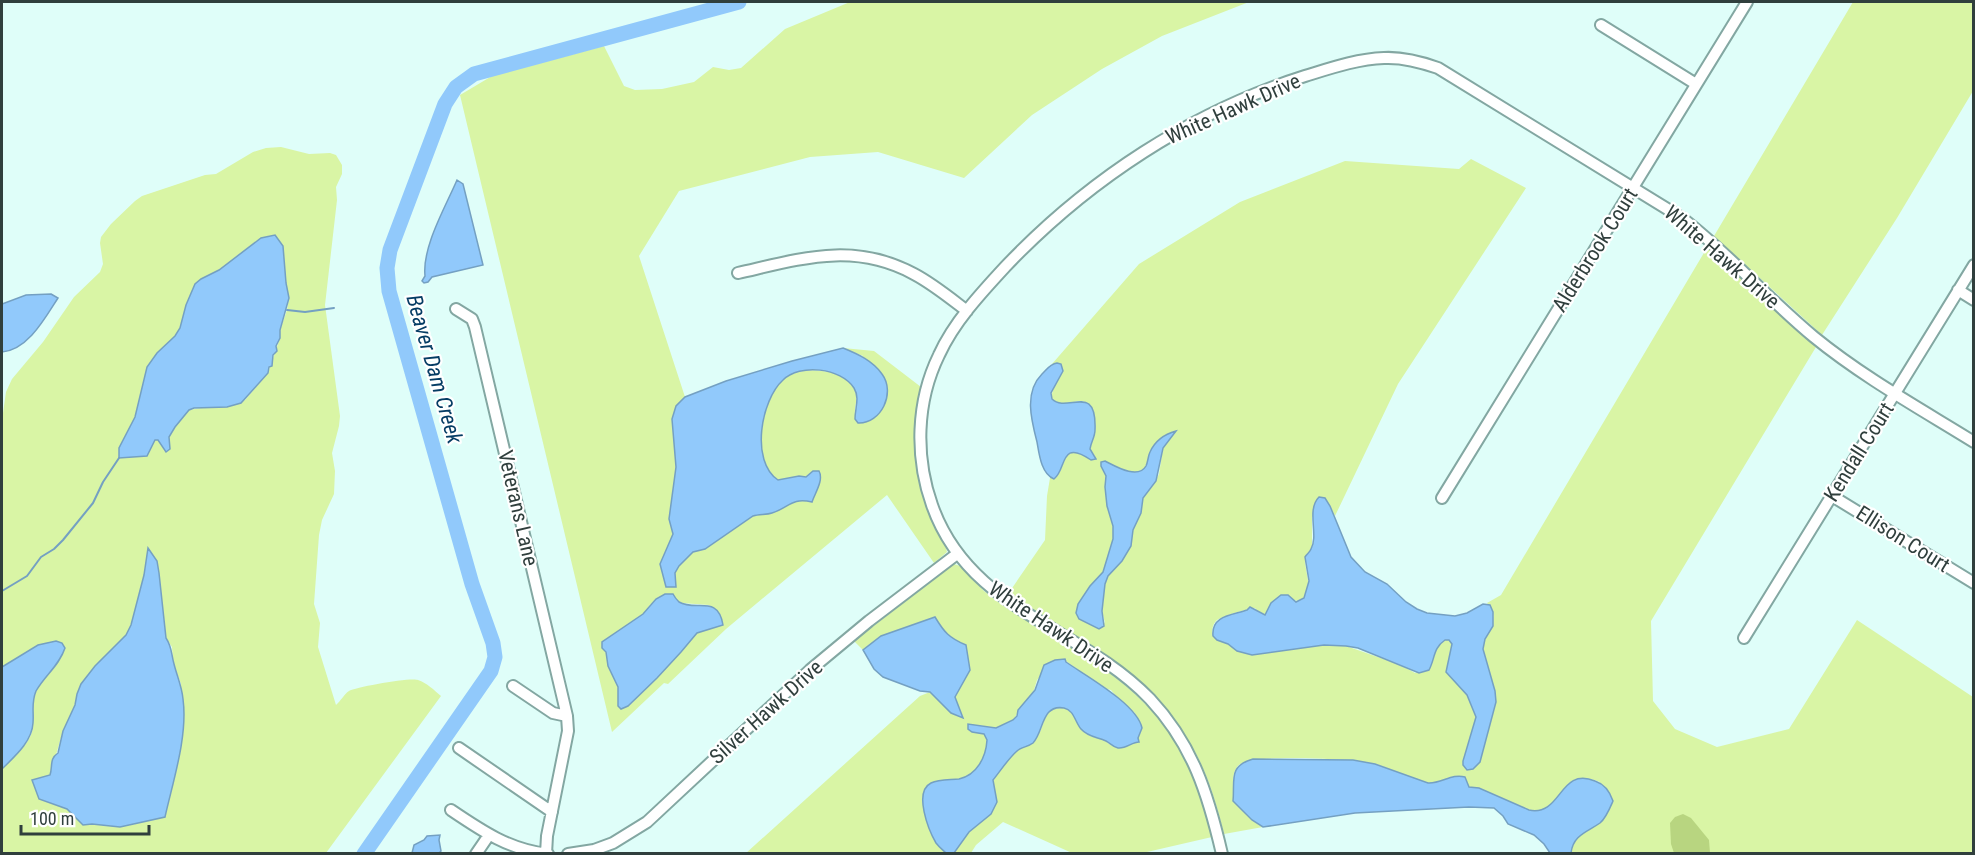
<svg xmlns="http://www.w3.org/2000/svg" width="1975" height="855" font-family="'Roboto Condensed',sans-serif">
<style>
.green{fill:#d9f5a5;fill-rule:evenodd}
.forest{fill:#b8d580}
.water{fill:#91c9fb;stroke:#74a0c2;stroke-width:1.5}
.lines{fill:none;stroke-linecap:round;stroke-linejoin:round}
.stream{stroke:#74a0c2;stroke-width:2}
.river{stroke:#91c9fb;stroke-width:15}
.street-casing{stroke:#83a7a2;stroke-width:14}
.street{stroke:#fff;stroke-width:10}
.labels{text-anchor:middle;stroke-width:4.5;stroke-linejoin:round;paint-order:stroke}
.street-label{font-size:21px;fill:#303f3d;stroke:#fff}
.water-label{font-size:22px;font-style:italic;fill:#053c64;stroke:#fff}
</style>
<rect width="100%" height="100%" fill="#dffef9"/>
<path class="green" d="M850,2H1249L1162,36L1102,69L1032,115L964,178L878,152L810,157L679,191L639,256L685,397L676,406L672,419L676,467L669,519L673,534L660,564L666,587H676L675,573L679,566L693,552L705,549L753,516C760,514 767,515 773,513C789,506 793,497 812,502L813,471L806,477C796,475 782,484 774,478C751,459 762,392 786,377C796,371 811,369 822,371C834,372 846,377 853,387C860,397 854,404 855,414C855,417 857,420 858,423L863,356L843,348L874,351L921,387C912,427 912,467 926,506C931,521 944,536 947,552L934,563L887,495L726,629L668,684L664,683L612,732L460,95L492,76L604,46L624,86L635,90L662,89L694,82L713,67L729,70L741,68L785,29ZM663,596L682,603L709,605L723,625L697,633L681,652L631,704L628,706H618V687L608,666L605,642L643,614L651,604Z
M1853,2H1973V91L1897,218L1822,335L1714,236Z
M281,147L309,154L330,153L336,155L342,165V174L336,187L337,200L325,305L340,416L339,426L332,453L335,471L334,494L322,520L319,535L314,604L320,623L318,647L336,705C341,701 344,694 349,691C356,687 411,677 418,680C427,683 434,690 441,696L326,853H2V769C12,758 27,747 32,732C34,723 32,716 32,708C32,694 43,675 55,667L38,645L2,667V420L6,392L12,379L43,342L74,297L100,272L103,264L100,243L101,237L111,224L135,201L142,196L205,175L216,174L253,152L266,148ZM261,238L283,246L286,283L289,298L287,310L280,330V338L268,373L245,400L189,410L175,427L169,437L170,449L166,452L158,440H155L119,448L135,417L147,367L157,353L175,336L180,328L186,305L201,279L219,270ZM148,549L159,573L166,638L172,647L173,662L181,684L150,819C140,823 128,827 117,826C105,826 95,823 83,825L67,809L39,799L33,780L50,775L63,731L75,705L77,694L95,666L126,635L131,625L144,575Z
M1471,159L1526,188L1398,384L1335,516L1330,506L1312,517V549C1310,551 1307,554 1306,556C1302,569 1317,590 1300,601L1292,600L1288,595L1271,603L1265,615L1257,611L1255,608C1248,609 1221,616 1216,621C1212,625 1212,631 1213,636L1217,640L1228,644L1237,651L1252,655L1324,645L1346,646L1401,665L1415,673L1431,667C1433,656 1434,647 1445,640H1449L1452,644L1446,672L1467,695L1476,717L1463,765L1467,770L1473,769L1480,762L1496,702L1495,691L1483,649C1484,633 1503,618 1487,603L1501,595L1708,246L1816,347L1651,621L1653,701L1675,729L1717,747L1789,729L1857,620L1973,697V853H1571C1573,837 1587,828 1601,822L1600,782C1558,766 1566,807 1539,811C1520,814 1488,790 1469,787L1465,777H1451L1434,783H1428C1410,778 1393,770 1376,764C1356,759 1251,753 1239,765C1230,773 1234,790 1233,801L1252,820L1263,827L1224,834C1217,806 1209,778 1195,752C1155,676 1078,638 1008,594L1045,540L1047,496L1050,478H1056C1068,462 1062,441 1091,460L1095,456L1090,449C1091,442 1095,437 1095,431C1096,419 1094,402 1080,401C1074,401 1071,404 1066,405C1039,409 1057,381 1063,371L1060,364H1052L1139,264L1240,202L1345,161L1459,169ZM1175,432L1163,448L1159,474L1152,487L1143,498L1141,513L1133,530L1131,546L1122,561L1108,576L1105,584L1102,611L1105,623L1078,604L1090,586L1103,572L1113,540V526L1107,506L1105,487L1106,476L1102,469L1108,462C1116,468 1136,478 1145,467C1149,461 1149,451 1154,445C1159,439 1168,436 1175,432Z
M954,564L960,566L984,591L1001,604C1073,648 1152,687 1190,767C1200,789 1207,813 1212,837L1147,852L1072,853L1003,822L976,845L971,853H954L969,832L991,814C991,804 989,786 995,778C999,771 1012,753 1018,749C1025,745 1032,744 1037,737C1045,726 1043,707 1062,708C1074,709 1075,723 1083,731C1089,737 1096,737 1104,740C1108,742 1107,743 1111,745C1124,752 1135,743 1141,732L1135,713L1120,701L1111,690L1103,688L1066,661L1055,660L1037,680L1034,690L1013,720L996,728L978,725L968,729C974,734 981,731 986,736C990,753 978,774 961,779C954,780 947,780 941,781L937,844L946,853L745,854L920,696L930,692L951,713L963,717L954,696L970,670L952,639L943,630L935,617L881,636L863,650L854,641Z"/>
<path class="forest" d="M1683,814L1691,818L1709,840L1710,853H1674L1671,844L1670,823L1675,817Z"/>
<path class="water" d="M457,180L463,184L483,265L432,277L428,282L424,283L422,281L425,276C422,247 445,208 457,180Z
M275,235L283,246L286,283L289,298L280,330V338L276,346L277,351L273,355L272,366L269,367L268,373L241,403L227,407L194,408L189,410L175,427L169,437L170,449L166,452L158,440H155L147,456L119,458V448L135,417L147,367L157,353L175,336L180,328L186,305L195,284L201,279L219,270L261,238Z
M51,294L58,298C45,318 28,350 2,352V304L26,295Z
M843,348C858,354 873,361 882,374C896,393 881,424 858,423L855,419C855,408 860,398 854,388C841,368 800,363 783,380C761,400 750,461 778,480L799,476L806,477L813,471H819C824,480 815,493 812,502C791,497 789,508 772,513C766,515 759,514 753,516L705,549L693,552L679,566L675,573L676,587H666L660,564L673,534L669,519L676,467L672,419L676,406L685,397L726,381L792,361Z
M1057,363L1061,364L1063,371L1051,393L1052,399C1067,414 1097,381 1095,430C1095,437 1091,442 1090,449L1096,459L1091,460C1059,438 1067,470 1054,479C1041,474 1039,453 1037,442C1031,419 1024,392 1042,374C1047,369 1050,364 1057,363Z
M1176,431L1163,448L1156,481L1143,498L1141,513L1133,530L1131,546L1122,561L1108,576L1105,584L1102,611L1104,626L1099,629L1079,619L1076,613L1078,604L1090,586L1103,572L1113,539V526L1107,506L1105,487L1106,476L1101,466V462L1105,461C1115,466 1138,480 1146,466C1148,462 1148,456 1150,452C1155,441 1165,434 1176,431Z
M1319,497L1325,498L1330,506L1351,557L1365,572L1387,584L1406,602L1417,609L1427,613L1455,616L1467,613L1483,604L1490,605L1493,612V626L1485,639L1483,649L1495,691L1496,702L1480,762L1473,769L1467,770L1463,765V761L1476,717L1467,695L1446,672L1452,644L1449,640H1445C1433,648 1435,659 1429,670L1419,673L1358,648L1346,646L1324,645L1252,655L1237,651L1228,644L1217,640L1213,636C1211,615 1233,615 1247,610L1250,607L1265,615L1271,603L1281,595H1288L1296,602L1304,598L1309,581L1305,557C1307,554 1310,552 1311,549C1319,535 1306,510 1319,497Z
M148,548L157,561L159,573L166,638C172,647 171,653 174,664C177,676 182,687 183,699C188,736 173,781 165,817L120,827L92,824L83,825L67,809L39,799L32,780L50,775C53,766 49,759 58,753L63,731L75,705L77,694L81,684L95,666L126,635L131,625L144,575Z
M665,594H673C674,596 678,601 679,602C696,612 718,594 723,625L697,633L681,652L657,678L628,706L621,709L618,706V687L608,666L606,652L602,648V642L643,614L656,599Z
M935,617C944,632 949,638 966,645L970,670L955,697L963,718L951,713L930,692L920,691L883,677L874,669L863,650L881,636Z
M56,641L62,643L65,648C59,666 45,675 36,691C31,703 34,711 33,723C32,742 14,757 2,769V667L38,645Z
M1065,659L1066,662C1086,676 1137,704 1142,728L1138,738L1139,742C1132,742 1126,749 1118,748C1113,747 1110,743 1106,741C1097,737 1088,737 1081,729C1075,722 1074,710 1064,708C1041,704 1044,732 1033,743C1028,747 1021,747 1017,751C1008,759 1001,770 993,780L997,802L991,814L969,832L954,853H946C943,850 939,847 936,843C929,831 913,792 931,783C939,779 950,780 959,779C977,775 986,757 987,740L984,734L972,732L968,729V724L996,728L1013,720L1017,716L1018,710L1035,690L1044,665L1055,660Z
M1253,759L1353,760L1375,764L1428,783C1441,784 1452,773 1465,777L1469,787L1479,788L1529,810C1562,817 1559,766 1595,781C1604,784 1610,792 1613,801C1610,808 1606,818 1600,823C1587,832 1573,835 1571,853H1550L1544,844L1534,835L1508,824L1503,816L1494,808L1469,807L1355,813L1263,827L1252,820L1233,801C1235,780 1228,766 1253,759Z
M440,835L439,840L441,851L439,853H412L414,845L424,840L427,836Z"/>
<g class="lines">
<path class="stream" d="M287,310L305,312L334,308
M2,591L27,576L41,557L54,549L63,540L93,503L103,482L119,458"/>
<path class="river" d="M364,854L491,671L495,657L493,643L472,584L389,291L387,268L390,250L445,104L456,87L474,74L739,2"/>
<defs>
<path id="street" d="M1601,25L1696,84
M738,273C800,259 853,241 914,274C933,284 950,298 967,311
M1958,290L1974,300
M456,309L472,319L475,327L567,716L568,731L547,836L546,854
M1832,496L1974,583
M1442,498L1747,2
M1744,638L1974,265
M513,686L553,713L567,716
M459,748L552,812
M451,810C482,831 510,850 548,854
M476,854L489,835
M568,854L594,850L613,843L647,822L810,670L869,621L957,554
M1222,854C1208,794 1193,745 1150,699C1080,626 969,611 932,505C915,457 916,402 939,355C954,322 981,293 1006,266C1088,180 1191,112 1305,76C1331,68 1357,59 1384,58C1402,57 1421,62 1438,68L1682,218C1729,254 1768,299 1814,337C1863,377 1919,408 1974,442"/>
</defs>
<use href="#street" class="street-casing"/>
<use href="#street" class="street"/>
</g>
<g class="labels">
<g class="street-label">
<text transform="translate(1233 109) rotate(-24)" y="7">White Hawk Drive</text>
<text transform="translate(1595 250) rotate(-58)" y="7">Alderbrook Court</text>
<text transform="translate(1722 257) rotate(41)" y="7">White Hawk Drive</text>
<text transform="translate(1859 452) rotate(-58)" y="7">Kendall Court</text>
<text transform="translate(518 508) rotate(77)" y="7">Veterans Lane</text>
<text transform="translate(1903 539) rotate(32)" y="7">Ellison Court</text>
<text transform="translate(1051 627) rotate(34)" y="7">White Hawk Drive</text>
<text transform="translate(766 712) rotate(-42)" y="7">Silver Hawk Drive</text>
</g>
<g class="water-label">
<text transform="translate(435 369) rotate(74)" y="8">Beaver Dam Creek</text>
</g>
</g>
<rect width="1975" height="855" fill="none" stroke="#303f3d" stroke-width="6"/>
<path d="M21 825v9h128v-9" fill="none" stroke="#303f3d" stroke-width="3"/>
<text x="30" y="825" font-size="18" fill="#303f3d" stroke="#ffffff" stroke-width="4.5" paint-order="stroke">100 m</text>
</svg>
